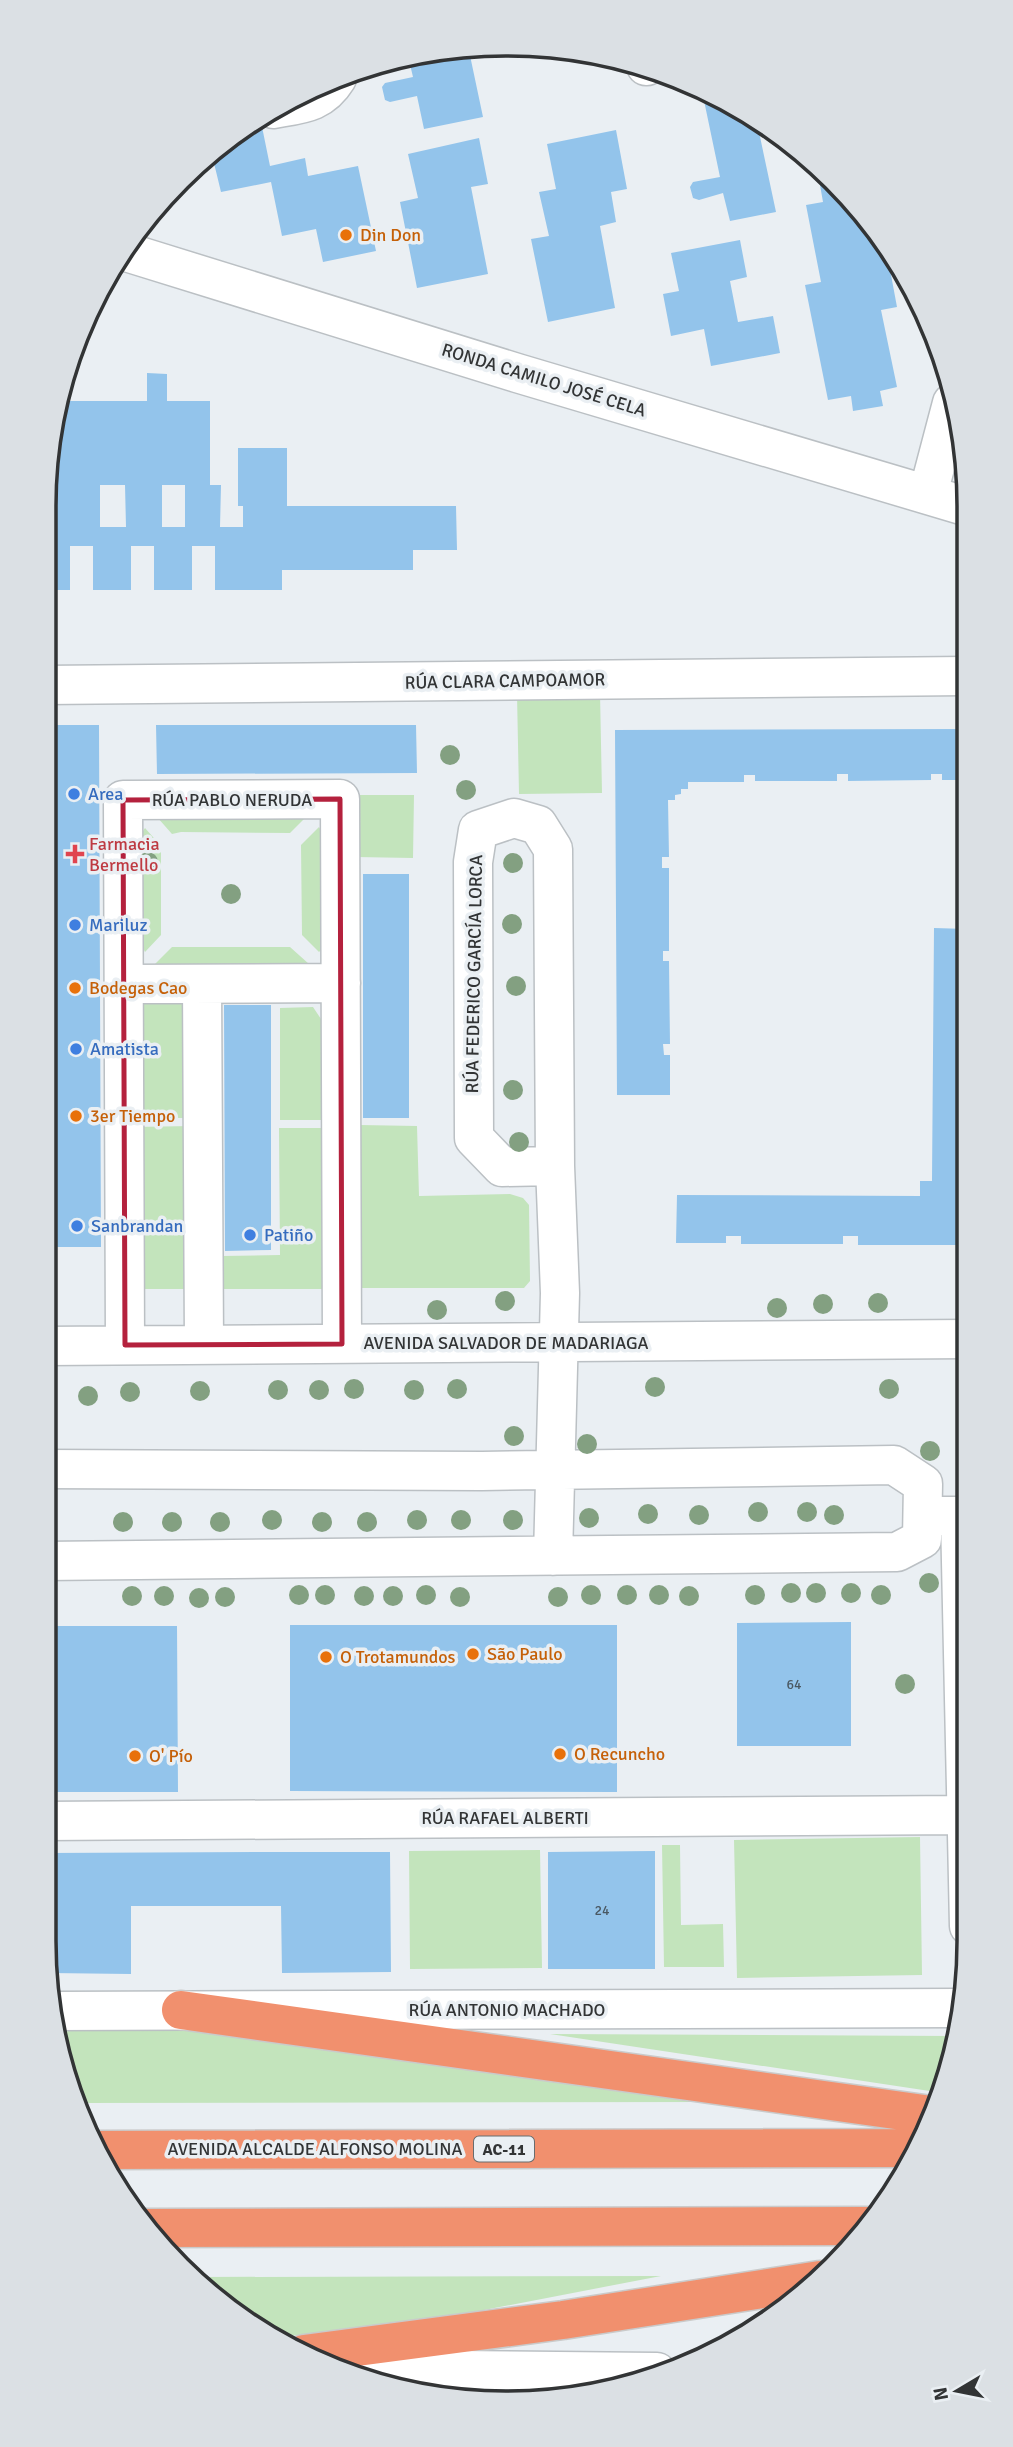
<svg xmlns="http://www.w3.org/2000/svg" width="1013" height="2447" font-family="Signika,sans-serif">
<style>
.green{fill:#c3e4bc}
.building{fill:#93c4eb;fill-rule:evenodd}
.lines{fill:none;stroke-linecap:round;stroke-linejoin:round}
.minor-casing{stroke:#bbc0c4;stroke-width:41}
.highway-casing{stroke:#cacaca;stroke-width:41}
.minor{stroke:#fff;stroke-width:38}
.highway{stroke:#f1906e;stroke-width:38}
.tree{fill:#83a081}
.marked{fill:none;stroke:#b4213d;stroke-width:5;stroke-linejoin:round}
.food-dot{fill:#e8710a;stroke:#eaeff3;stroke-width:2.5}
.shop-dot{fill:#3f7fe0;stroke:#eaeff3;stroke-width:2.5}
.health-dot{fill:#e0444e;stroke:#eaeff3;stroke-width:2.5}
.labels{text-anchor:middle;stroke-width:7;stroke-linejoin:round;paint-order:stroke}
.number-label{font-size:14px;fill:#4a5862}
.shield{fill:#eaeff3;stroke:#696c6e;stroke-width:2}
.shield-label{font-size:16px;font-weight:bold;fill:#323435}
.food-label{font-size:18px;fill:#c56008;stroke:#eaeff3;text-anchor:start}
.street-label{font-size:18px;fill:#323435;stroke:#eaeff3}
.shop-label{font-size:18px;fill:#366cbe;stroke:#eaeff3;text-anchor:start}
.health-label{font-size:18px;fill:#be3a42;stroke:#eaeff3;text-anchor:start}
.rim{fill:none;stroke:#323435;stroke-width:3.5}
</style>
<rect width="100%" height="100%" fill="#eaeff3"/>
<path class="green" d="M600,693L602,793L519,794L517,694Z
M356,795H414L413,858L356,857Z
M307,816L290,833L181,832L172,834L157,817Z
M319,827L324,836L323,948L319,952L302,935L301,845Z
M145,828L161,846V935L145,952L141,944V834Z
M172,947H290L309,964L162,968L155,964Z
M172,997L186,1004L192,1118H136L143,1003Z
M313,1007L327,1028L329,1120H280V1008Z
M360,1125L417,1126L419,1196L510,1194L523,1198L529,1205L530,1281L524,1288H360Z
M191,1126L192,1289H136L135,1127Z
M279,1128H328L329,1289H222V1256L280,1255Z
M920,1837L922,1975L737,1978L734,1840Z
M662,1845H680L681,1925L723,1924L724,1967H664Z
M540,1850L542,1968L410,1969L409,1851Z
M186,2027L710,2102L75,2103L68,2090L58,2028Z
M550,2034L953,2036L943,2093Z
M661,2276L432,2320L272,2338L197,2277Z"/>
<path class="building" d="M468,46L483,117L424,129L417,96L390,102L385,100L382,87L385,83L413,77L408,56Z
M702,91L756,118L776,212L730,221L723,193L699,200L693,198L690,187L693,182L720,177Z
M260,117L270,166L305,158L308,176L358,166L376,251L323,262L316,229L282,236L271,182L221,192L213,159L201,162L224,140Z
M616,130L627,189L611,192L616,222L600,226L615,308L548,322L531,239L549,236L539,192L556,189L547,144Z
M479,138L488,184L471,187L488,274L417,288L400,202L418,198L408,154Z
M817,168L855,202L886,248L897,307L881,310L897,387L880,391L883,406L853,411L851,396L828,400L805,285L821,282L806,205L823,202Z
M740,240L747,277L730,281L738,322L773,316L780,353L711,366L704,329L671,336L663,294L679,291L671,253Z
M147,373L167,374V401H210V485H221L220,527H243V506H238V448H287V506H456L457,550H413V570H282V590H215V546H192V590H154V546H131V590H93V546H70V590H44V507L61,401H147ZM100,485H125L126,527H100ZM162,485H185V527H162Z
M51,725H99L101,1247H53Z
M156,725H416L417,773L157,774Z
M966,729V780H942V774H931V780L848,781V774H837V781H755V775H744V782H688V789H681V794L675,795V800H668L669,857H662V868H669V951H663V961H669L670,1044H663L664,1055H670V1095H617L615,730Z
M363,874H409V1118H363Z
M934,928L967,929V1245H858V1236H843V1244H741V1236H726V1243H676L677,1195L920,1196V1181H932Z
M224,1005H271V1250L225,1251Z
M851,1622V1746H737V1623Z
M290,1625H617V1792L290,1791Z
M44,1626H177L178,1792H44Z
M655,1851V1969H548V1852Z
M281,1852H390L391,1972L282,1973L281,1906H131V1974L49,1973L44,1940V1853Z"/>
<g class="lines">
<defs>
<path id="minor" d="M646,66H647
M273,109C301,104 321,104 337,78
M123,251L517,373L965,506
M928,494L952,403
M44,685L966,676
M124,984L341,983
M202,984L204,1345
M125,1345L123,800L340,799L342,1344
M44,1346L968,1339
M44,1469L482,1471L894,1465L923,1484L922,1539L897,1552L44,1561
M924,1516H960L969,1926
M553,1556L560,1293L555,1166L553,849L538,825L514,818L478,830L473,862L474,1138L502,1167L555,1166
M44,1821L967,1815
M55,2011L958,2008
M337,2369L657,2372"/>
<path id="highway" d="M181,2010L931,2115
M96,2150L913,2148
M146,2228L870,2226
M304,2354L563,2320L820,2280"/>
</defs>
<use href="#minor" class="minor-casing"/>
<use href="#highway" class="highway-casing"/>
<use href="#minor" class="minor"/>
<use href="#highway" class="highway"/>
</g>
<g class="tree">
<circle cx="450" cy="755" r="10"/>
<circle cx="466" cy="790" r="10"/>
<circle cx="148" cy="862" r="10"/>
<circle cx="513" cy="863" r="10"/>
<circle cx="231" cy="894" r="10"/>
<circle cx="512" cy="924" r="10"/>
<circle cx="516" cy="986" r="10"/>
<circle cx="513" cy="1090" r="10"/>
<circle cx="519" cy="1142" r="10"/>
<circle cx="505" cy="1301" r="10"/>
<circle cx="878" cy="1303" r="10"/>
<circle cx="823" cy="1304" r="10"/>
<circle cx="777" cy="1308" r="10"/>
<circle cx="437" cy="1310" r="10"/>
<circle cx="655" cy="1387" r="10"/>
<circle cx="354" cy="1389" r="10"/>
<circle cx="457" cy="1389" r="10"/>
<circle cx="889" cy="1389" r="10"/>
<circle cx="278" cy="1390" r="10"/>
<circle cx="319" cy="1390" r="10"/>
<circle cx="414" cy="1390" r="10"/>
<circle cx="200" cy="1391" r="10"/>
<circle cx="130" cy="1392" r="10"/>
<circle cx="88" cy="1396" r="10"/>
<circle cx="514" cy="1436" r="10"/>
<circle cx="587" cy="1444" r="10"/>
<circle cx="930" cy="1451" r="10"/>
<circle cx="758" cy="1512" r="10"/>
<circle cx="807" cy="1512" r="10"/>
<circle cx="648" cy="1514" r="10"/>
<circle cx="699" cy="1515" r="10"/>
<circle cx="834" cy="1515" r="10"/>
<circle cx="589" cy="1518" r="10"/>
<circle cx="272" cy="1520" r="10"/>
<circle cx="417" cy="1520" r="10"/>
<circle cx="461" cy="1520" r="10"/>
<circle cx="513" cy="1520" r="10"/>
<circle cx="123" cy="1522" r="10"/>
<circle cx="172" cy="1522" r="10"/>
<circle cx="220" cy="1522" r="10"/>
<circle cx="322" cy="1522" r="10"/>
<circle cx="367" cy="1522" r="10"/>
<circle cx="929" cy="1583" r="10"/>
<circle cx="791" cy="1593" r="10"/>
<circle cx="816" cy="1593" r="10"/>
<circle cx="851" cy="1593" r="10"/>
<circle cx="299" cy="1595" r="10"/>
<circle cx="325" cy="1595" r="10"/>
<circle cx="426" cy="1595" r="10"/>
<circle cx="591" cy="1595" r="10"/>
<circle cx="627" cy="1595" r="10"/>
<circle cx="659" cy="1595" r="10"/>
<circle cx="755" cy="1595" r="10"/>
<circle cx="881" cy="1595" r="10"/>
<circle cx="132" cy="1596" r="10"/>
<circle cx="164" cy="1596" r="10"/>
<circle cx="364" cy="1596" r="10"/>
<circle cx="393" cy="1596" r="10"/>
<circle cx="689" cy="1596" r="10"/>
<circle cx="225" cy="1597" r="10"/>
<circle cx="460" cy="1597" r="10"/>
<circle cx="558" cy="1597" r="10"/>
<circle cx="199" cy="1598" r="10"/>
<circle cx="905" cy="1684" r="10"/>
</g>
<path class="marked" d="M340,799L342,1344L125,1345L123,800Z"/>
<g class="food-dot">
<circle cx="346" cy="235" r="7"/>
<circle cx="75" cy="988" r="7"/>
<circle cx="76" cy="1116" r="7"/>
<circle cx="473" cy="1654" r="7"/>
<circle cx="326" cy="1657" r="7"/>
<circle cx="560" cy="1754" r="7"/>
<circle cx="135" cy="1756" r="7"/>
</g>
<g class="shop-dot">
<circle cx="74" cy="794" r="7"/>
<circle cx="75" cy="925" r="7"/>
<circle cx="76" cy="1049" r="7"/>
<circle cx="77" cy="1226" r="7"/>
<circle cx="250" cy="1235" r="7"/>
</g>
<path class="health-dot" d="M71.5 843.5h7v7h7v7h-7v7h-7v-7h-7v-7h7z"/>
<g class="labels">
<g class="number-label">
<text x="794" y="1689">64</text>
<text x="602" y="1915">24</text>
</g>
<rect class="shield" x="474" y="2136.5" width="60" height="25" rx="5"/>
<g class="shield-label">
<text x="504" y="2155">AC-11</text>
</g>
<g class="food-label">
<text x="360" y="241">Din Don</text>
<text x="89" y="994">Bodegas Cao</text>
<text x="90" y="1122">3er Tiempo</text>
<text x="487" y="1660">São Paulo</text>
<text x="340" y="1663">O Trotamundos</text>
<text x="574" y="1760">O Recuncho</text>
<text x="149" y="1762">O' Pío</text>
</g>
<g class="street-label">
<text transform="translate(544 380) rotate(17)" y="6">RONDA CAMILO JOSÉ CELA</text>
<text transform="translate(505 681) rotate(-1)" y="6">RÚA CLARA CAMPOAMOR</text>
<text x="232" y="806">RÚA PABLO NERUDA</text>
<text transform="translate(474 974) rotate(-89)" y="6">RÚA FEDERICO GARCÍA LORCA</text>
<text x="506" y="1349">AVENIDA SALVADOR DE MADARIAGA</text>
<text x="505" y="1824">RÚA RAFAEL ALBERTI</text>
<text x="507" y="2016">RÚA ANTONIO MACHADO</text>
<text x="315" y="2155">AVENIDA ALCALDE ALFONSO MOLINA</text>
</g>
<g class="shop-label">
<text x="88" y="800">Area</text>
<text x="89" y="931">Mariluz</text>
<text x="90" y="1055">Amatista</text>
<text x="91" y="1232">Sanbrandan</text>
<text x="264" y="1241">Patiño</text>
</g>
<g class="health-label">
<text x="89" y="850">Farmacia<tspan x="89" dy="21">Bermello</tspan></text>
</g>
</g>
<path d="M0 0H1013V2447H0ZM506 56H507A450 450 0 0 1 957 506V1941A450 450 0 0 1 507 2391H506A450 450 0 0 1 56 1941V506A450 450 0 0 1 506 56Z" fill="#dbe0e4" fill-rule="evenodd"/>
<path class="rim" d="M506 56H507A450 450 0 0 1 957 506V1941A450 450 0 0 1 507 2391H506A450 450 0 0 1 56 1941V506A450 450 0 0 1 506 56Z"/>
<g transform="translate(957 2391) rotate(260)" stroke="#eaeff3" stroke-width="5" paint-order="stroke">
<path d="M0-5L12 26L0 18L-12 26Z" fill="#323435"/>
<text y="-10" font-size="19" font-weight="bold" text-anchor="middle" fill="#323435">N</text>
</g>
</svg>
